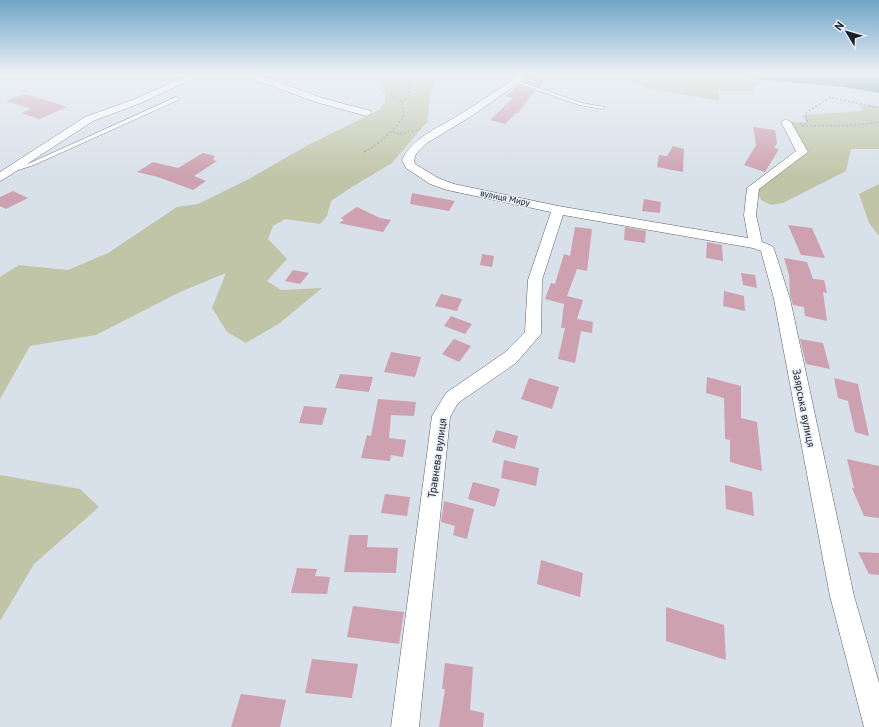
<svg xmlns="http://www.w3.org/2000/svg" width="879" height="727" font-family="'PT Sans',sans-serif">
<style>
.green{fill:#c1c5a7}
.water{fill:#598c94}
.building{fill:#cda1af}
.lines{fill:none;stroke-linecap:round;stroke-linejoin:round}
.lane-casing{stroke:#596068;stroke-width:1}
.street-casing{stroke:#596068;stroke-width:1}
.path{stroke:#999fa6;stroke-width:1.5;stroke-dasharray:2 2;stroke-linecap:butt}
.lane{fill:#fff;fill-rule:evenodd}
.street{fill:#fff;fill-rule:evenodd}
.labels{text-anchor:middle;stroke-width:3;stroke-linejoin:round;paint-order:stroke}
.far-street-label{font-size:9px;fill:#1c1e22;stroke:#e5edf7}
.street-label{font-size:11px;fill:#1c1e22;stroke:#e5edf7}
</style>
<rect width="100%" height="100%" fill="#d8e0e9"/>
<path class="green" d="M382,75H444L436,81L430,98L427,122L392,163L352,187L331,201L327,216L320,224L285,219L273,226L268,239L287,259L267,281L281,290L322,288L280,323L246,343L227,332L212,308L226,273L180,292L96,335L30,346L0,399V277L19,265L68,270L108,253L177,207L198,204L249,179L308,145L379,110L385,102L384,87L374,82Z
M627,75L684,77V75H730L759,82L753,91H718L719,101L646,88L623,79Z
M870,105L879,106V149H851L846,171L783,203L771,205L761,200L757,190L806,153L783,121L807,123L802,115L863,111L859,106Z
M879,184V236L869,223L859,194Z
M0,475L80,489L99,507L34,564L0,621Z"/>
<path class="water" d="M739,75H879V93L845,87L761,80Z"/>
<path class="building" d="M531,75H548L539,87L524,81Z
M519,85L535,91L518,113H516L505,124L490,120L513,98L506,96Z
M24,94L49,101L67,107L39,119L21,113L31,109L6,101Z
M753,127L775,130L777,143L774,148L779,149L765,172L744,165L756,145Z
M673,146L684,149L683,172L657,167L659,155L667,156Z
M203,153L215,156L213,160L217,161L194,176L206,181L193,190L158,177L137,172L153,162L178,168Z
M13,191L28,198L6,209L0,206V197Z
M412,193L455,201L449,211L410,204Z
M644,199L661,202L660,213L642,211Z
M357,207L380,218L391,220L383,232L339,223L344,220L341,218Z
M788,225L812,228L825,258L801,255Z
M575,227L592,229L587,271L577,269L567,296L583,300L577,319L593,322L592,333L581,331L575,363L558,359L565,328H561L564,304L545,299L551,283L555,284L564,254L570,256Z
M625,227L646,231L645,243L624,240Z
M707,242L722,245L723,261L706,258Z
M482,254L494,256L492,267L480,265Z
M784,258L807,262L813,279L824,280L827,293L823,292L827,321L805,316L804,307L793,305L790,295L789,275Z
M293,270L309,273L300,284L285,281Z
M741,273L755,275L757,288L743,285Z
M724,291L744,296L745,311L723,306Z
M441,294L462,299L457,311L435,306Z
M451,316L472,324L465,334L444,326Z
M454,339L471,346L459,362L442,354Z
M800,339L823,343L830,369L806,364Z
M391,352L421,357L415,377L384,372Z
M340,374L373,377L369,392L335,388Z
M707,377L741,386V418L757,422L762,471L730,462V440L725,439L724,398L706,393Z
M529,378L559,387L552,409L521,399Z
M834,378L858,384L869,436L855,432L848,401L838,398Z
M378,399L416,402L414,416L391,415L389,438L406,440L403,457L391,455L390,461L361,458L367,435L371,436Z
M304,406L327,408L322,425L299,423Z
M496,430L518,436L515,449L492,442Z
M847,459L879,466V518L864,516L852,488H854Z
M504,460L539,468L536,486L501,478Z
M473,482L500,489L495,507L468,499Z
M725,485L752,492L754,516L726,509Z
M385,494L410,497L407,516L381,513Z
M444,501L474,509L467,539L453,535L455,526L441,522Z
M349,535H368L367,547L398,548L396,573L344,572Z
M858,552L879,553V575L869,574Z
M541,560L583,573L580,597L537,584Z
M297,568L317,569L315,576L330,577L327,594L291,593Z
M353,606L404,612L399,644L347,637Z
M666,607L724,625L726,660L666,641Z
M312,659L358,664L352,698L305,693Z
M445,663L473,667L470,710L484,713L483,727H439L445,689H442Z
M241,694L286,700L280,727H231Z"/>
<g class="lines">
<defs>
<path id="lane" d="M515,80L582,103L605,107L602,109L579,105L515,82Z
M176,97L178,98V100L34,165L12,172L9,170L30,163Z"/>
<path id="street" d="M189,75H200L141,103L93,121L4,179L0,181V172L85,117L135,99Z
M246,75H258L325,99L371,111L372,113L367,116L319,103L247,77Z
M520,75H530L470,117L427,143L416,154L414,160L415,164L438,178L454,184L558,206L748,238L744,215L747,188L796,151L781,122L786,119L791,122L808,152L759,189L756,215L762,242L772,246L774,249L790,299L854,596L879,683V727H864L830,596L774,299L761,251L753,248L563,215L542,280L541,334L516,363L458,403L450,417L419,727H391L432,416L446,393L504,353L525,332L528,280L551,212L447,190L430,184L406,168L402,160C413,136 443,126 464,112C483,100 501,87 520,75Z"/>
</defs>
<use href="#lane" class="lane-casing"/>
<use href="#street" class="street-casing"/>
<path class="path" d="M724,75L728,76
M382,91L389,93L402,102L404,116L393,130L394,133L399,134L420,129
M402,102L408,97L411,75
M800,123L804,124L807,122L806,113L830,97L879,108
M802,126L859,125L879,122
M364,152L376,145L393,130"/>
<use href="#lane" class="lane"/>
<use href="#street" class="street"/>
</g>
<linearGradient id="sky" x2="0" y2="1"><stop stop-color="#6fa4c6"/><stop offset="0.42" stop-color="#edf1f5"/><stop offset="1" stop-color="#edf1f5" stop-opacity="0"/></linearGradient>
<rect width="879" height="177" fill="url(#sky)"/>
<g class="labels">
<g class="far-street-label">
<text transform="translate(505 198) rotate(12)" y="3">вулиця Миру</text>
</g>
<g class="street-label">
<text transform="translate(804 408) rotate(79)" y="4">Заярська вулиця</text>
<text transform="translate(437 458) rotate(-82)" y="4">Травнева вулиця</text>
</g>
</g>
<g transform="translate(847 32) rotate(308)" stroke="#e5edf7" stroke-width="3" paint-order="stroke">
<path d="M0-3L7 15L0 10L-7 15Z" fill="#1c1e22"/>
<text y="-6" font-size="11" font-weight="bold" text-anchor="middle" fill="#1c1e22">N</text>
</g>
</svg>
